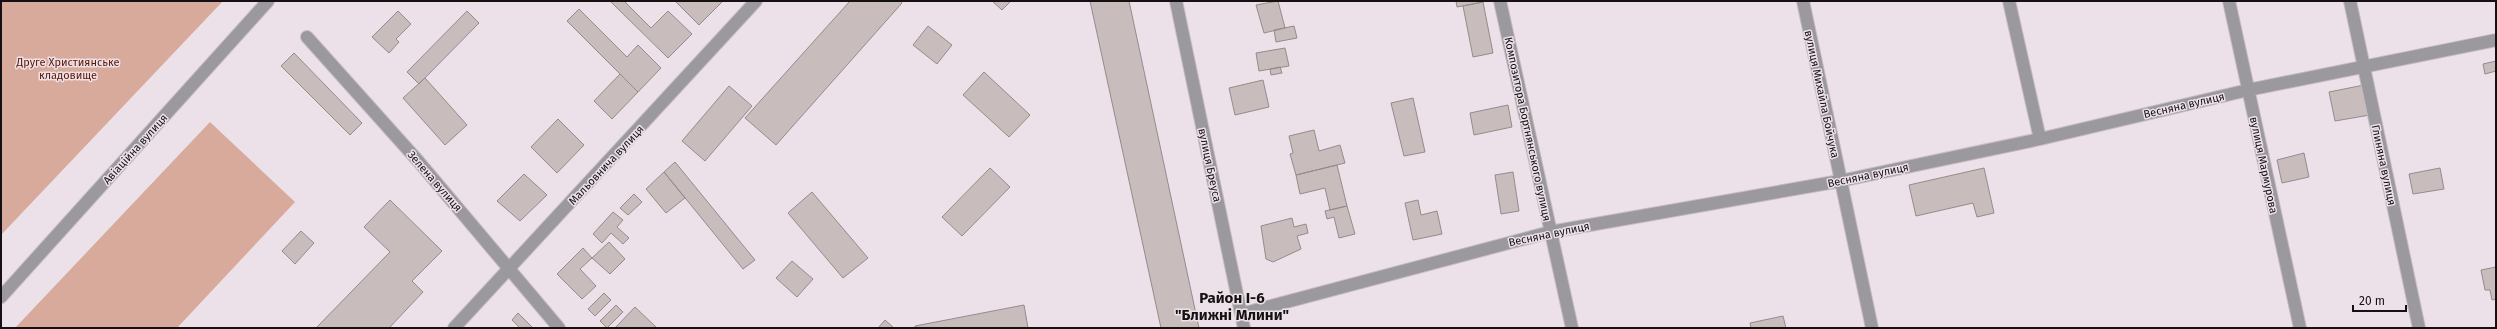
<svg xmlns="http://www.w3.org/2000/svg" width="2497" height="329" font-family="'Fira Sans',sans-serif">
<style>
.green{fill:#d8aa9c}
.building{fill:#c8bcbd;stroke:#968a8c}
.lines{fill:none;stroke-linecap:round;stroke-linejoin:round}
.minor-casing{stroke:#c5bcc2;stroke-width:14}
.minor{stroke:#9b999d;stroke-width:12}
.labels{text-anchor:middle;stroke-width:3;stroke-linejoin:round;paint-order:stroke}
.park-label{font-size:11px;fill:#5e1601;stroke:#ece1e8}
.street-label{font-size:11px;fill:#151113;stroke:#ece1e8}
.district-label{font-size:15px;font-weight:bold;fill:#151113;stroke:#ece1e8}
</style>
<rect width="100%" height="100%" fill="#ece1e8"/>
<path class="green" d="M1,1H223L1,235Z
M210,122L295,202L177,328H15Z"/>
<path class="building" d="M610,1H624L651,28L668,11L692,34L668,58Z
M675,1H722V2L699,25Z
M850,1H900L902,3L776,145L745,118Z
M992,1H1011L1002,10Z
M1090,1H1129L1199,328H1161Z
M1278,1L1285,28L1264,33L1256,5Z
M1456,1H1483V2L1457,7Z
M1483,2L1493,53L1473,57L1463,6Z
M579,9L627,57L638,45L661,68L638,92L567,21Z
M398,11L411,24L396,39L399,42L389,53L372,37Z
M467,11L479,23L419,84L407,72Z
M928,26L952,45L937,64L913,45Z
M1294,26L1297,38L1276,42L1274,30Z
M1285,48L1289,66L1259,71L1256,53Z
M294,53L362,123L350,135L281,66Z
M2496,61V71L2485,74L2483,64Z
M1280,67L1282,73L1271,75L1270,69Z
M984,72L1030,115L1009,137L963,95Z
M620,74L638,92L612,119L594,101Z
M425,78L467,125L445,145L403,98Z
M1263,80L1269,107L1235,115L1229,88Z
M2364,85L2370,115L2335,121L2329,92Z
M729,86L752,106L705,161L682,141Z
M1413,98L1425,152L1404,156L1391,103Z
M1508,105L1512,127L1474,135L1470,113Z
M558,119L584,145L557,173L531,147Z
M1314,130L1319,151L1340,145L1345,163L1296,175L1290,154L1293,153L1289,136Z
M2304,153L2309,177L2282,183L2277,160Z
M675,162L755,260L743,269L664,172Z
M1337,165L1347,206L1330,210L1325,188L1300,194L1296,175Z
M990,168L1010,187L962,236L942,217Z
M1984,168L1994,213L1977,217L1973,203L1916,216L1909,185Z
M2440,168L2444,189L2413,194L2409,174Z
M664,172L685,198L666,213L646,189Z
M1513,172L1519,211L1501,214L1495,175Z
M524,174L547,195L520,221L497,201Z
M812,192L868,258L843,278L788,213Z
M634,194L642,202L628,215L620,208Z
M390,200L442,251L412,281L423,292L389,328H316L390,252L364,227Z
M1418,200L1421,215L1437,211L1442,234L1413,240L1405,203Z
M1347,206L1355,234L1339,238L1334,217L1327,219L1325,211Z
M613,212L623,220L617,227L629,238L623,244L611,233L602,243L593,234Z
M1292,218L1294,227L1306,224L1308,233L1297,236L1301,249L1273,262L1266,259L1261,226Z
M301,231L314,243L295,264L282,251Z
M609,242L625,259L610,274L592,258Z
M583,248L592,258L580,269L596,286L582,299L557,274Z
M792,261L813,279L797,297L776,278Z
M2496,267V299L2492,300L2490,290H2485L2481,270Z
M604,293L611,300L595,316L588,309Z
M616,305L623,312L607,328L600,321Z
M1024,305L1028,328H915V326Z
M635,307L657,328H615Z
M518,313L533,328H520L512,320Z
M1783,316L1786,328H1751L1750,323Z
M885,320L894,328H878Z"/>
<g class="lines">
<defs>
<path id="minor" d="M1176,1L1244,328
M1500,1L1572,328
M1803,1L1872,328
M2009,1L2040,139
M2229,1L2300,328
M2350,1L2419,328
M307,37L419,162L559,328
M1,297L268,1
M1241,314L1550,232L1840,181L2040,139L2248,90L2496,40
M454,328L756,1"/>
</defs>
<use href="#minor" class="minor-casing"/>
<use href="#minor" class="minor"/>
</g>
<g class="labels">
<g class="park-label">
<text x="68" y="66">Друге Християнське<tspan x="68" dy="13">кладовище</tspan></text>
</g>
<g class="street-label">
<text transform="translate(1822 94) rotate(78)" y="4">вулиця Михайла Бойчука</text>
<text transform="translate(2184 105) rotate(-13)" y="4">Весняна вулиця</text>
<text transform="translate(1528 129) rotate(78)" y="4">Композитора Бортнянського вулиця</text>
<text transform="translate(135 149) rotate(-48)" y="4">Авіаційна вулиця</text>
<text transform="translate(606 165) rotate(-47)" y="4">Мальовнича вулиця</text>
<text transform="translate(1210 165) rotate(78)" y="4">вулиця Бреуса</text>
<text transform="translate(2264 165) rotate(78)" y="4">вулиця Мармурова</text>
<text transform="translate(2384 165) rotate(78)" y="4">Глиняна вулиця</text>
<text transform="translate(1868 175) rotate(-12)" y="4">Весняна вулиця</text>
<text transform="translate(435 181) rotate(49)" y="4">Зелена вулиця</text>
<text transform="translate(1549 234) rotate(-12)" y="4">Весняна вулиця</text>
</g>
<g class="district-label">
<text x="1232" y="303">Район І-6<tspan x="1232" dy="17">"Ближні Млини"</tspan></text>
</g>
</g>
<rect width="2497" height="329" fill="none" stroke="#151113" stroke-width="4"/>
<path d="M2353 305v6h53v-6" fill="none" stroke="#151113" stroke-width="2"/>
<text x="2359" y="305" font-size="12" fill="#151113" stroke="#ece1e8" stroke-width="3" paint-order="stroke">20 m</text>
</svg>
